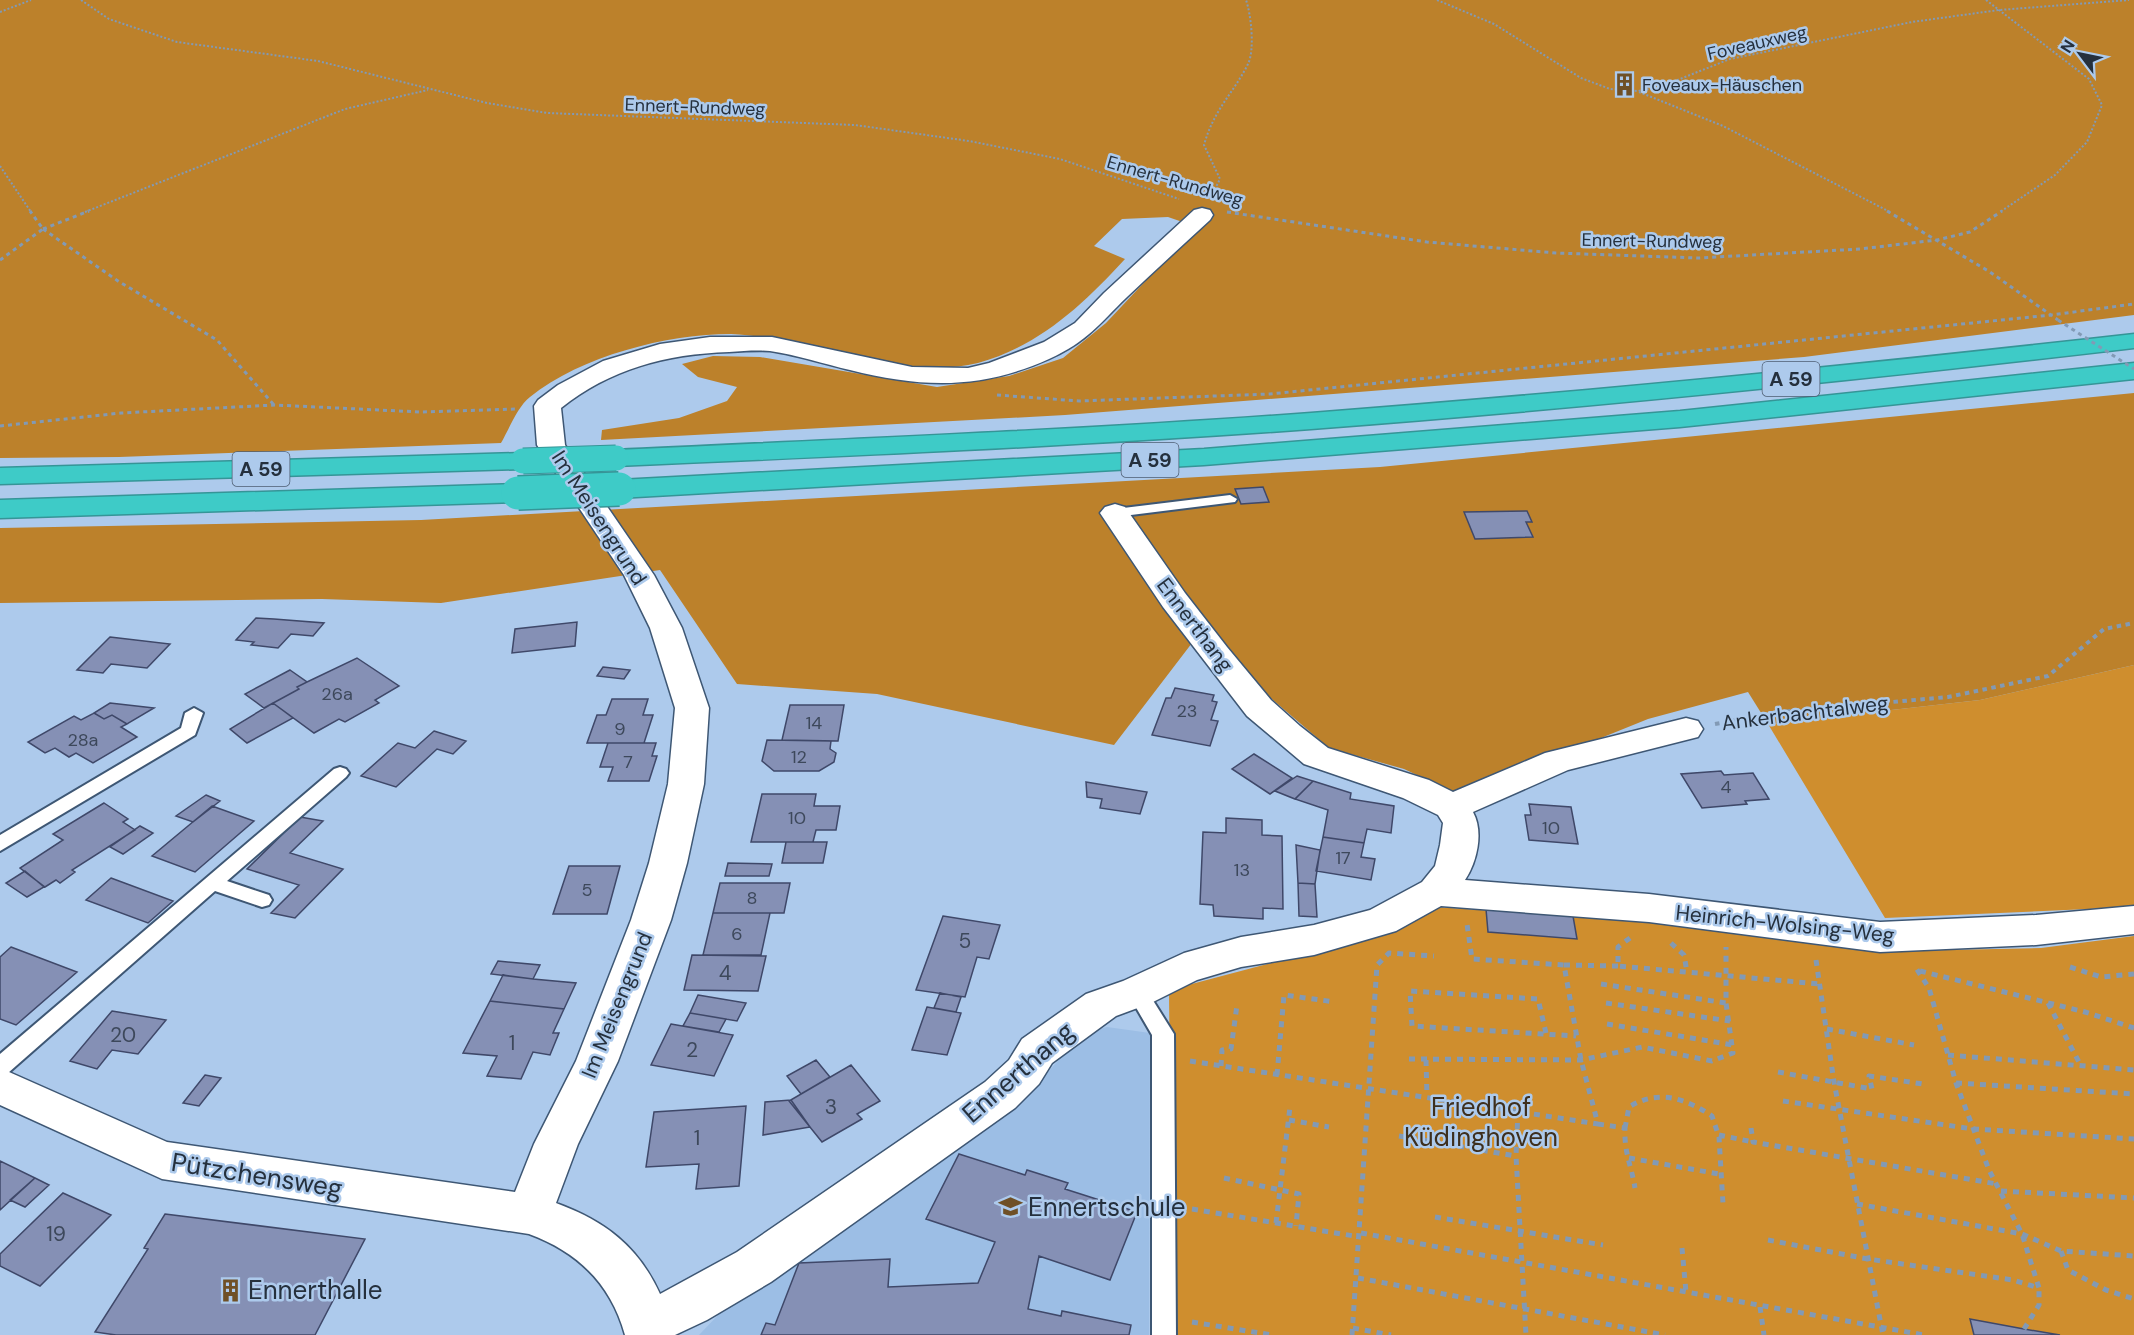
<svg xmlns="http://www.w3.org/2000/svg" width="2134" height="1335" font-family="'DM Sans',sans-serif">
<style>
.built{fill:#9cbee5}
.green{fill:#cf8e2e}
.forest{fill:#bc812b}
.building{fill:#8590b5;stroke:#3f4869;stroke-width:1.5}
.lines{fill:none;stroke-linecap:round;stroke-linejoin:round}
.service-casing{stroke:#3e5774;stroke-width:4}
.minor-casing{stroke:#3e5774;stroke-width:3}
.motorway-casing{stroke:#359597;stroke-width:3}
.path-far3{stroke:#829ab5;stroke-width:2;stroke-dasharray:2 2;stroke-linecap:butt}
.path-far2{stroke:#829ab5;stroke-width:3;stroke-dasharray:4 4;stroke-linecap:butt}
.path-far1{stroke:#829ab5;stroke-width:4;stroke-dasharray:4.5 4.5;stroke-linecap:butt}
.path{stroke:#829ab5;stroke-width:5;stroke-dasharray:6 6;stroke-linecap:butt}
.service{fill:#fff;fill-rule:evenodd}
.minor{fill:#fff;fill-rule:evenodd}
.motorway{fill:#3ecbc7;fill-rule:evenodd}
.motorway-bridge-far1-casing{stroke:#359597;stroke-width:27;stroke-linecap:butt}
.motorway-bridge-casing{stroke:#359597;stroke-width:36;stroke-linecap:butt}
.path-bridge{stroke:#829ab5;stroke-width:3;stroke-dasharray:4 4;stroke-linecap:butt}
.motorway-bridge-far1{stroke:#3ecbc7;stroke-width:25}
.motorway-bridge{stroke:#3ecbc7;stroke-width:33}
.labels{text-anchor:middle;stroke-width:5;stroke-linejoin:round;paint-order:stroke}
.far-street-label{font-size:18px;fill:#25303d;stroke:#adcaec}
.far-poi-label{font-size:18px;fill:#25303d;stroke:#adcaec;text-anchor:start}
.number-label{font-size:18px;fill:#3d485b}
.shield{fill:#adcaec;stroke:#4e5e72;stroke-width:1.5}
.shield-label{font-size:20px;font-weight:bold;fill:#25303d}
.street-label{font-size:21px;fill:#25303d;stroke:#adcaec}
.near-number-label{font-size:21px;fill:#3d485b}
.near-street-label{font-size:26px;fill:#25303d;stroke:#adcaec}
.near-park-label{font-size:26px;fill:#3e2f1d;stroke:#adcaec}
.near-poi-label{font-size:26px;fill:#25303d;stroke:#adcaec;text-anchor:start}
</style>
<rect width="100%" height="100%" fill="#adcaec"/>
<path class="built" d="M1107,1027L1150,1033L1149,1335H699L722,1311L1021,1102L1082,1034Z"/>
<path class="green" d="M2134,665V907L1885,918L1768,724L1980,700Z
M1435,907L1573,916H1632L1896,951L2041,948L2134,936V1335H1172L1169,990L1380,934Z"/>
<path class="forest" d="M0,0H2134V315L1804,357L1065,415L601,440L602,430L679,418L727,401L737,387L698,377L682,364L713,356L760,357L937,387L1009,376L1063,358L1106,323L1152,274L1200,228L1168,217L1122,219L1094,246L1125,259C1084,304 1038,347 978,363C917,378 851,352 790,342C771,338 750,335 731,334C667,334 581,356 530,397C518,406 509,429 501,443L119,457L0,458Z
M2134,393V665L1980,700L1768,724L1748,692L1648,719L1460,795L1404,769L1329,748L1260,689L1205,626L1114,745L877,694L737,684L660,570L441,603L322,599L0,603V528L421,520L1380,467Z"/>
<path class="building" d="M1263,487L1269,502L1241,504L1235,489Z
M1527,511L1532,522H1526L1533,537L1475,539L1464,512Z
M256,618L274,619L324,623L313,636L291,634L278,648L251,645L254,642L236,640Z
M577,622L575,646L512,653L515,629Z
M110,637L170,644L147,668L111,664L103,673L77,670Z
M357,658L399,686L375,700L379,703L345,722L339,719L314,733L273,703L299,689L297,687L307,682Z
M603,667L630,670L624,679L597,676Z
M290,670L307,682L297,687L299,689L264,708L245,694Z
M1175,688L1214,695L1212,701L1217,702L1211,720L1218,721L1210,746L1152,735L1166,698H1171Z
M612,699H648L643,715H653L644,743H587L597,715H606Z
M110,703L154,708L127,724L112,715L104,719L94,713Z
M273,703L293,718L247,743L230,729Z
M790,705H844L838,741L782,740Z
M94,713L104,719L112,715L127,724L121,727L137,737L93,763L76,753L69,757L55,748L45,753L28,742L74,716L81,720Z
M434,731L466,741L453,754L437,749L396,787L361,776L398,743L415,748Z
M767,740L831,741L830,749L836,753L834,762L819,771H774L762,761Z
M608,743H656L652,756H657L649,781H608L613,767H600Z
M1254,754L1292,778L1270,794L1232,769Z
M1721,771L1724,775L1753,773L1769,799L1745,801L1747,804L1702,808L1681,774Z
M1297,776L1313,781L1295,799L1275,791Z
M1313,781L1351,793L1350,799L1394,806L1391,833L1367,829L1364,843L1323,837L1328,810L1295,799Z
M1086,782L1147,792L1140,814L1100,808L1102,799L1087,797Z
M762,794H816L814,806H840L836,830H816L813,842H751Z
M206,795L220,801L193,822L176,816Z
M104,803L128,819L123,822L135,830L72,870L75,872L60,883L56,880L45,887L20,868L63,840L53,834Z
M1529,804L1571,807L1578,844L1529,840L1525,815H1531Z
M212,806L254,821L195,872L152,856Z
M300,817L323,821L290,853L343,869L295,918L271,913L299,885L247,869Z
M1226,818L1262,820V835L1282,836L1283,909L1263,908V919L1214,916L1213,905L1200,904L1203,832L1226,833Z
M140,826L153,833L123,854L110,847Z
M1323,837L1364,843L1361,857L1375,859L1371,880L1316,871Z
M786,842H827L823,863H782Z
M1296,845L1320,850L1315,884L1298,883Z
M728,863L772,864L769,876H725Z
M569,866H620L607,914H553Z
M25,871L44,887L27,897L6,883Z
M111,878L173,901L148,923L86,900Z
M720,883H790L784,913H713Z
M1298,883L1315,884L1317,917L1299,916Z
M1486,909L1573,916L1577,939L1488,932Z
M713,913H770L761,955H703Z
M943,916L1000,925L989,959L977,957L965,997L916,990Z
M11,947L77,972L16,1025L0,1019V957Z
M692,955L766,956L758,991L684,990Z
M498,961L540,965L533,979L491,974Z
M503,975L533,979L576,983L564,1009L490,1001Z
M940,993L961,997L956,1012L934,1008Z
M698,995L746,1003L737,1021L690,1013Z
M490,1001L564,1009L553,1033H559L550,1055L533,1052L521,1079L487,1076L497,1056L463,1053Z
M927,1007L961,1013L947,1055L912,1050Z
M112,1011L166,1020L138,1054L112,1050L97,1069L70,1061Z
M690,1013L726,1019L719,1032L683,1026Z
M671,1024L733,1035L714,1076L651,1065Z
M816,1060L830,1077L801,1094L787,1076Z
M851,1065L880,1101L857,1114L862,1119L822,1142L789,1101Z
M205,1075L221,1078L199,1106L183,1103Z
M791,1100L810,1127L763,1135L765,1102Z
M746,1106L739,1186L696,1189L699,1164L646,1167L654,1112Z
M959,1154L1025,1175L1027,1170L1068,1183L1065,1189L1137,1212L1110,1280L1039,1256L1028,1309L1061,1316L1062,1311L1131,1325L1129,1335H761L766,1323L775,1325L799,1263L890,1259L888,1287L978,1283L995,1242L926,1219Z
M0,1161L35,1178L0,1210Z
M35,1178L49,1185L25,1207L10,1200Z
M63,1193L111,1215L40,1286L0,1266V1254Z
M165,1214L365,1239L315,1335H116L95,1332L148,1249L144,1248Z
M1970,1319L2024,1329L2060,1335H1974Z"/>
<g class="lines">
<defs>
<path id="service" d="M1230,495L1237,499L1235,502L1115,517L1108,513L1115,509Z
M194,708L203,713L195,735L0,851V835L181,728L185,713Z
M340,767L346,769L349,773L346,777L227,881L269,895L272,900L269,905L262,907L215,891L8,1073L0,1076V1054L334,769Z
M1137,984L1144,986L1174,1034L1176,1335H1152V1035L1127,992L1130,986Z"/>
<path id="minor" d="M1202,208L1210,210L1213,215L1210,220C1182,246 1154,271 1127,297C1098,325 1088,341 1049,359C980,390 922,388 850,370C824,364 797,355 770,351C757,350 743,351 729,352C666,354 610,369 561,408L565,445L654,575L682,628L709,708L704,784L687,863L671,920L618,1061L578,1144L556,1203C605,1221 638,1246 660,1294L737,1252L985,1082L1009,1060L1022,1039L1086,994L1123,981L1184,953L1241,937L1314,925L1370,910L1422,882L1435,866L1440,845L1443,823L1438,815L1403,798L1304,764L1247,716L1163,607L1100,513L1105,507L1115,504L1125,507L1185,593L1227,647L1271,700L1300,726L1328,748L1429,780L1453,792L1545,753L1686,718L1698,721L1703,729L1698,737L1568,770L1473,812C1484,832 1477,862 1465,880L1649,894L1880,922L2036,915L2134,906V934L2036,945L1880,952L1649,922L1441,906L1396,931L1314,955L1241,967L1197,980L1151,1003L1116,1016L1052,1063L1039,1084L1015,1108L771,1282L707,1320L675,1335H625C611,1284 578,1252 529,1234L162,1179L0,1105V1068L167,1142L515,1192L534,1144L576,1061L631,920L649,863L668,784L675,708L650,628L624,575L537,445L534,406L538,400L558,385L603,361L660,344L710,337H772L912,367L968,368L989,363L1044,342L1075,323L1104,293L1194,210Z"/>
<path id="motorway" d="M2134,334V348C1860,380 1586,408 1311,429C1080,446 848,456 616,466L606,464L602,458L606,452L616,450C848,439 1080,430 1311,413C1586,392 1860,365 2134,334Z
M2134,363V379L1680,427L1204,465L619,498L609,495L605,489L609,483L619,480L1204,449L1680,411Z
M523,453L533,455L537,461L533,467L523,469L0,484V468Z
M518,484L528,487L532,493L528,499L518,502L0,518V500Z"/>
</defs>
<use href="#service" class="service-casing"/>
<use href="#minor" class="minor-casing"/>
<use href="#motorway" class="motorway-casing"/>
<path class="path-far3" d="M81,0L109,19L177,42L318,61L487,103L547,113L855,125L969,141L1060,159L1179,199
M1437,0L1494,24L1581,78L1610,89L1638,91L1660,87L1730,59L1912,22L1999,10L2129,0
M1986,0L2089,79L2102,105L2087,142L2055,175L2000,212
M0,12L31,0
M1639,92L1723,126L1890,212
M0,166L31,212
M1213,193L1220,179L1204,145C1214,109 1233,94 1248,64C1255,50 1251,14 1246,0
M85,212L345,109L428,90"/>
<path class="path-far2" d="M1887,211L1990,272L2058,320
M1227,212L1427,242L1556,253L1698,258L1860,249L1937,240L1970,232L2002,211
M43,229L89,211
M43,229L118,281L217,340L274,405
M0,260L43,229L30,211
M997,395L1079,401L1270,394L2051,315L2134,304
M0,426L121,413L275,405L420,412L517,409"/>
<path class="path-far1" d="M1715,724L1780,712L1948,697L2048,676L2104,629L2134,623"/>
<path class="path" d="M1630,938L1618,947V966L1820,984
M1671,943L1684,955L1687,972
M1816,960L1834,1082L1883,1335
M1564,965L1618,966
M2070,967L2101,977L2134,974
M1920,971L2085,1012L2134,1028
M1601,984L1726,1003
M1606,1003L1730,1021
M2048,1003L2081,1066
M1607,1024L1733,1045
M1827,1029L1914,1045
M1546,1033L1538,999L1410,991L1412,1026L1576,1036
M1948,1055L2134,1070
M1409,1059L1581,1060L1642,1047L1712,1061L1733,1053L1726,1003V947
M1426,1060L1427,1096
M1190,1061L1598,1124L1581,1060L1564,965L1472,959L1467,924
M1221,1066L1222,1050L1231,1049L1237,1005
M1778,1072L1872,1089L1869,1076L1923,1084
M1277,1075L1284,995L1335,1002
M1956,1083L2134,1094
M1783,1101L1973,1129L2134,1139
M1518,1111L1516,1156L1526,1335
M1289,1120L1329,1127
M1598,1124L1625,1128C1624,1153 1631,1164 1635,1188
M1625,1128L1629,1107C1658,1089 1685,1098 1712,1116L1719,1137L1723,1204
M1751,1128L1753,1142L1997,1184
M1719,1135L1753,1142
M1399,1136L1516,1156
M1629,1158L1719,1174
M1224,1178L1299,1194L1296,1226
M2001,1191L2134,1198
M1857,1204L2022,1234L2061,1251L2134,1256
M1192,1209L1360,1237
M1435,1217L1603,1245
M1276,1223L1290,1107
M1361,1233L1924,1335
M1768,1240L1868,1259L2013,1280L2039,1288L2022,1234L1989,1170L1956,1083L1929,988L1916,968
M1682,1248L1686,1292
M2061,1251L2068,1270L2106,1290L2134,1299
M1358,1278L1665,1335
M1760,1307L1764,1335
M1192,1322L1272,1335
M1353,1328L1391,1335
M2024,1329L2039,1305V1288
M1352,1335L1377,965L1389,953L1434,956"/>
<use href="#service" class="service"/>
<use href="#minor" class="minor"/>
<use href="#motorway" class="motorway"/>
<defs>
<path id="motorway-bridge-far1" d="M523,461L616,458
M593,490L619,489"/>
<path id="motorway-bridge" d="M518,493L619,489"/>
</defs>
<use href="#motorway-bridge-far1" class="motorway-bridge-far1-casing"/>
<use href="#motorway-bridge" class="motorway-bridge-casing"/>
<path class="path-bridge" d="M2058,320L2134,369"/>
<use href="#motorway-bridge-far1" class="motorway-bridge-far1"/>
<use href="#motorway-bridge" class="motorway-bridge"/>
</g>
<defs>
<symbol id="building-bare" viewBox="-9 -9 18 18"><path d="M-4-6H4V6H1V3H-1V6H-4ZM-2.5-4.3h1.7v1.8h-1.7ZM.8-4.3h1.7v1.8H.8ZM-2.5-1h1.7V.8h-1.7ZM.8-1h1.7V.8H.8Z" fill="#6f5026" stroke="#adcaec" stroke-width="2.5" paint-order="stroke"/></symbol>
<symbol id="school-bare" viewBox="-9 -9 18 18"><path d="M0-5L7-2L0 1L-7-2ZM-4 1L0 2.5L4 1V4Q0 6-4 4Z" fill="#6f5026" stroke="#adcaec" stroke-width="2.5" paint-order="stroke"/></symbol>
</defs>
<g fill-rule="evenodd">
<use href="#building-bare" x="1608" y="68" width="33" height="33"/>
<use href="#school-bare" x="994" y="1190" width="33" height="33"/>
<use href="#building-bare" x="214" y="1274" width="33" height="33"/>
</g>
<g class="labels">
<g class="far-street-label">
<text transform="translate(1757 43) rotate(-13)" y="6">Foveauxweg</text>
<text transform="translate(695 107) rotate(2)" y="6">Ennert-Rundweg</text>
<text transform="translate(1175 181) rotate(16)" y="6">Ennert-Rundweg</text>
<text transform="translate(1652 241) rotate(1)" y="6">Ennert-Rundweg</text>
</g>
<g class="far-poi-label">
<text x="1642" y="91">Foveaux-Häuschen</text>
</g>
<g class="number-label">
<text x="337" y="700">26a</text>
<text x="1187" y="717">23</text>
<text x="814" y="729">14</text>
<text x="620" y="735">9</text>
<text x="83" y="746">28a</text>
<text x="799" y="763">12</text>
<text x="628" y="768">7</text>
<text x="1726" y="793">4</text>
<text x="797" y="824">10</text>
<text x="1551" y="834">10</text>
<text x="1343" y="864">17</text>
<text x="1242" y="876">13</text>
<text x="587" y="896">5</text>
<text x="752" y="904">8</text>
<text x="737" y="940">6</text>
</g>
<g class="shield">
<rect x="1762.5" y="362" width="57" height="34" rx="4.5"/>
<rect x="1121.5" y="443" width="57" height="34" rx="4.5"/>
<rect x="232.5" y="452" width="57" height="34" rx="4.5"/>
</g>
<g class="shield-label">
<text x="1791" y="386">A 59</text>
<text x="1150" y="467">A 59</text>
<text x="261" y="476">A 59</text>
</g>
<g class="street-label">
<text transform="translate(599 518) rotate(57)" y="7">Im Meisengrund</text>
<text transform="translate(1195 625) rotate(53)" y="7">Ennerthang</text>
<text transform="translate(1805 713) rotate(-7)" y="7">Ankerbachtalweg</text>
<text transform="translate(1785 924) rotate(6)" y="7">Heinrich-Wolsing-Weg</text>
<text transform="translate(617 1005) rotate(-68)" y="7">Im Meisengrund</text>
</g>
<g class="near-number-label">
<text x="965" y="948">5</text>
<text x="725" y="980">4</text>
<text x="123" y="1042">20</text>
<text x="512" y="1050">1</text>
<text x="692" y="1057">2</text>
<text x="831" y="1114">3</text>
<text x="697" y="1145">1</text>
<text x="56" y="1241">19</text>
</g>
<g class="near-street-label">
<text transform="translate(1018 1072) rotate(-41)" y="9">Ennerthang</text>
<text transform="translate(257 1175) rotate(9)" y="9">Pützchensweg</text>
</g>
<g class="near-park-label">
<text x="1481" y="1116">Friedhof<tspan x="1481" dy="30">Küdinghoven</tspan></text>
</g>
<g class="near-poi-label">
<text x="1028" y="1216">Ennertschule</text>
<text x="248" y="1299">Ennerthalle</text>
</g>
</g>
<g transform="translate(2080 54) rotate(302)" stroke="#adcaec" stroke-width="4.5" paint-order="stroke">
<path d="M0-4.5L10 22L0 15L-10 22Z" fill="#25303d"/>
<text y="-9" font-size="16" font-weight="bold" text-anchor="middle" fill="#25303d">N</text>
</g>
</svg>
